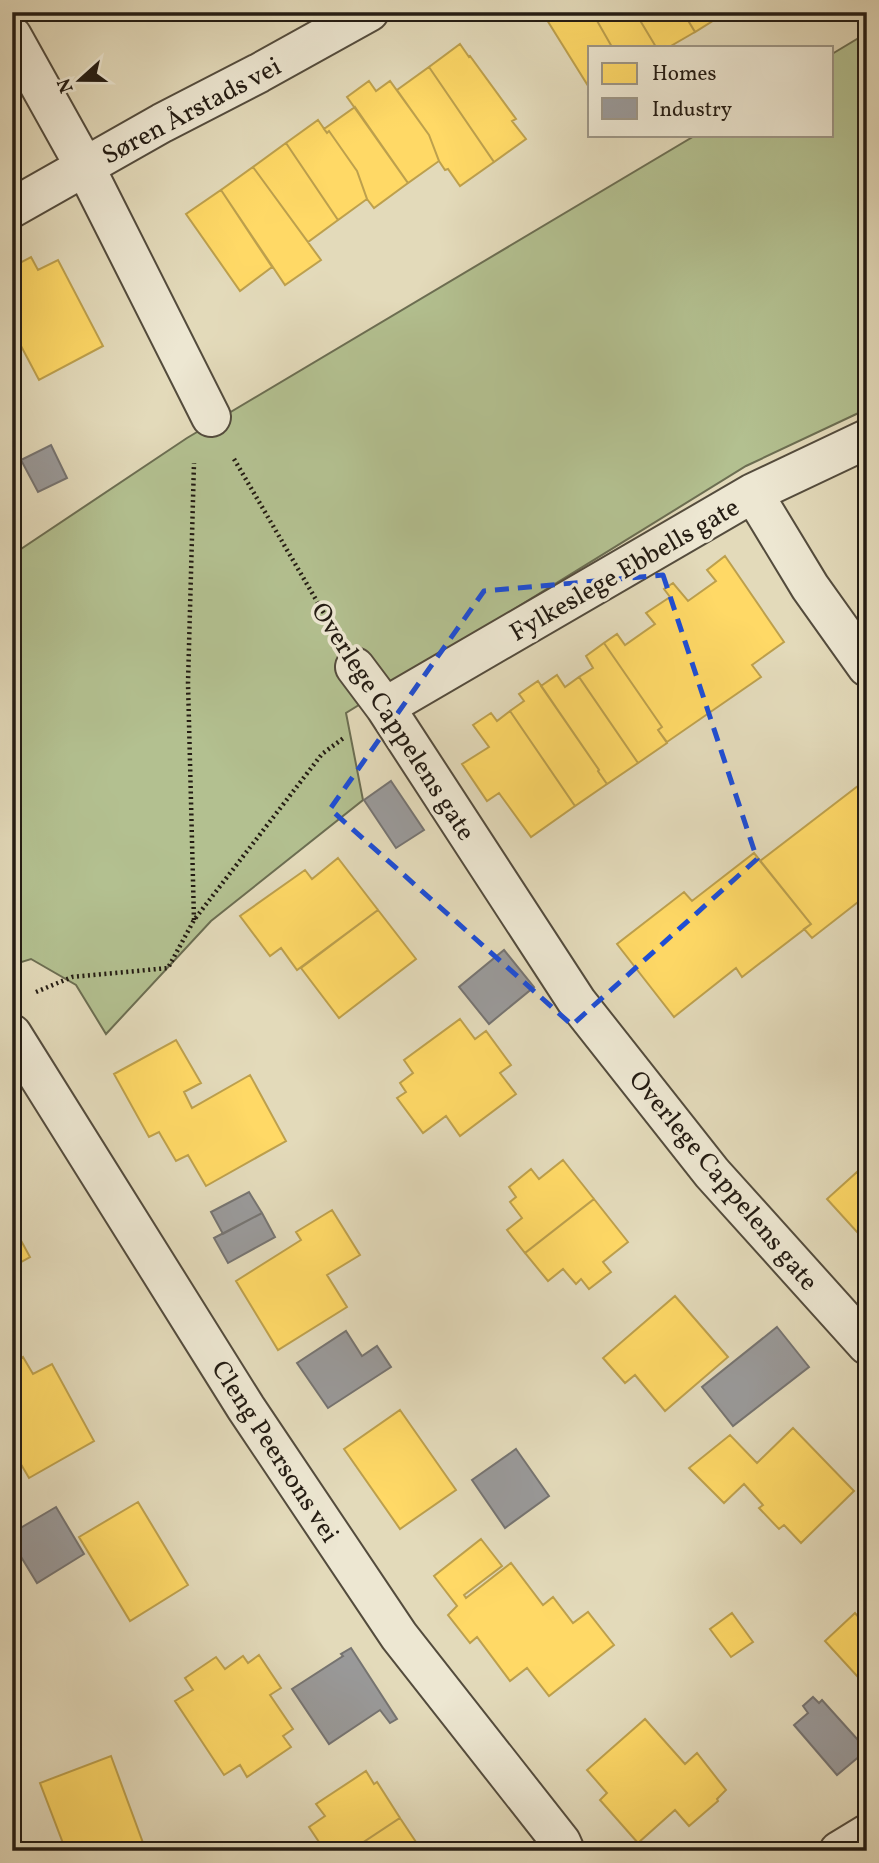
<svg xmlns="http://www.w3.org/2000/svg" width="879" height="1863" font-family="Vollkorn,serif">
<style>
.green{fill:#b3c090;stroke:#6c6e52;stroke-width:2}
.homes{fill:#ffd966;stroke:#bda04d;stroke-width:2}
.industry{fill:#999;stroke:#767471;stroke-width:2}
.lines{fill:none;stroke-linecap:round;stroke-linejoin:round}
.minor-casing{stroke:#544c3d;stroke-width:42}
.path{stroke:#241c13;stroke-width:4.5;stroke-dasharray:2 3.5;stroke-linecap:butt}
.minor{stroke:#ede7d2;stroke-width:38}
.marked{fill:none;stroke:#1d4ed8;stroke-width:5;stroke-dasharray:14 9;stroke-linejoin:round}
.labels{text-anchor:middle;stroke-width:7;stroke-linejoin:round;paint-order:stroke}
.street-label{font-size:26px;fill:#241c13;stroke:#ede7d2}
</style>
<rect width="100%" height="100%" fill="#e3daba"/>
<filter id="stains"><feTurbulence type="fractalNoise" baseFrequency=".00286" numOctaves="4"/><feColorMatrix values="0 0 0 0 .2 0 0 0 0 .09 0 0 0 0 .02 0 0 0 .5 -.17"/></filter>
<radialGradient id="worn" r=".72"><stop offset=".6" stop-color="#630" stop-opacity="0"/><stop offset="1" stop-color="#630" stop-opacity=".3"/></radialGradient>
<path class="green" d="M867,33V409L746,466L346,713L363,800L211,921L106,1034L76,985L31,959L12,965V555L187,438L696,135H832V54Z"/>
<path class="homes" d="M542,12H592L612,47H590V89Z
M592,12H635L656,47H612Z
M635,12H683L695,32L669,47H656Z
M683,12H727L695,32Z
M460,44L469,57L470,56L516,119L512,121L526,139L494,162L429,67Z
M429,67L494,162L460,186L448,169L445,170L439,161L429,135L397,90Z
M369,81L376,91L390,81L429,135L439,161L408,183L347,97Z
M355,107L408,183L374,208L367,199L357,171L329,131L327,133L324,129Z
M318,120L327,133L329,131L357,171L367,199L338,220L286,143Z
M286,143L338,220L308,242L253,167Z
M253,167L321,260L285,285L221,190Z
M221,190L272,267L240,291L186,214Z
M31,257L38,270L58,260L103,346L39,380L12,329V267Z
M725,556L784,642L752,665L761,677L667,742L658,730L662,727L604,643L617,634L625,645L655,624L646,613L670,597L664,589L673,583L688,601L716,581L707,570Z
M604,643L662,727L658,730L667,743L638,763L579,677L593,668L586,656Z
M557,675L565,687L579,677L638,763L607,784L598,771L599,770L541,686Z
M538,681L599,770L598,771L607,784L575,806L510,711L524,701L519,694Z
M510,711L575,806L531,837L499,793L487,801L462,764L489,747L473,725L491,713L497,721Z
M867,779V895L812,938L804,929L811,924L760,861Z
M754,853L811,924L742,977L736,968L674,1017L617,944L684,892L692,901Z
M338,858L378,910L297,970L281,948L270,956L240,916L305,870L312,879Z
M378,910L416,959L339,1018L301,968Z
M460,1019L475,1039L486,1031L511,1065L500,1073L516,1094L460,1136L446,1116L423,1133L397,1098L406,1092L400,1083L413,1073L404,1060Z
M176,1040L201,1083L184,1092L192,1108L250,1075L286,1141L206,1186L188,1155L176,1161L159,1132L149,1137L114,1074Z
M563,1160L594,1199L525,1253L507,1230L522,1218L510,1202L516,1197L509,1187L531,1169L539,1179Z
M867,1163V1183L857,1172Z
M857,1172L867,1183V1243L827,1199Z
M594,1199L628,1242L603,1262L611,1272L589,1289L581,1279L576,1284L563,1269L548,1281L525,1253Z
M332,1210L360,1255L327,1275L347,1307L278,1350L236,1281L301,1240L296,1232Z
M12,1224L30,1257L12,1267Z
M675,1296L728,1357L665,1411L635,1375L625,1383L603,1358Z
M23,1357L33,1374L52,1364L94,1441L29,1478L12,1449V1364Z
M400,1410L456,1490L400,1529L344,1449Z
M793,1428L854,1491L801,1543L784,1525L779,1529L759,1508L763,1505L744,1484L724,1503L689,1468L730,1435L757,1463Z
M138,1502L188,1585L130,1621L79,1537Z
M481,1539L502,1566L464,1595L466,1598L511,1563L543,1605L553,1597L573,1623L588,1612L614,1645L549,1696L527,1668L510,1681L477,1637L470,1643L448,1615L457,1606L434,1576Z
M867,1611V1687L825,1641L855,1613L861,1620L866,1616L864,1614Z
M732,1613L753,1642L731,1657L710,1629Z
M259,1655L281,1688L270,1695L293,1729L283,1736L291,1747L247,1777L240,1765L224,1775L175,1701L193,1690L185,1678L216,1657L225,1669L243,1656L248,1663Z
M645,1719L685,1764L697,1753L726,1790L717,1799L718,1801L689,1826L675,1810L638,1843L600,1800L607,1793L587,1770Z
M111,1756L146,1851H66L40,1783Z
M366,1771L374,1784L377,1782L400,1818L350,1851H325L309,1827L325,1816L316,1804Z
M400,1818L422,1851H350Z"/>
<path class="industry" d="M51,445L67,478L38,492L21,460Z
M391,781L424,830L396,848L364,800Z
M504,950L534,987L489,1024L459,987Z
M249,1192L262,1213L223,1234L211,1212Z
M262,1213L275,1237L228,1263L214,1238Z
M777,1327L809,1367L733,1426L702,1387Z
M346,1331L362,1356L377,1346L391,1367L328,1408L297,1363Z
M516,1449L549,1496L505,1528L472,1480Z
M56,1507L84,1554L37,1583L12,1542V1533Z
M351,1648L397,1719L390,1723L380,1710L329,1744L292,1689L343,1656L341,1654Z
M813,1697L819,1703L822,1700L867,1750L837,1775L794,1725L808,1713L803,1706Z"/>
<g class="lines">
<defs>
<path id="minor" d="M12,36L85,167L211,417
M12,208L162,123L259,73L369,12
M753,493L810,587L867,667
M355,667L385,707L577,1002L712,1173L867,1345
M385,707L753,493L867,439
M12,1034L246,1408L399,1636L561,1842L565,1851
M839,1851L867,1834"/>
</defs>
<use href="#minor" class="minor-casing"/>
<path class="path" d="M234,459L332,627
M194,920L188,683L194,463
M36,992L72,977L168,968L194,920L322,754L345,737"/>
<use href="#minor" class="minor"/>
</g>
<path class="marked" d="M663,575L757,859L572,1025L330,809L484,591Z"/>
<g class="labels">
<g class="street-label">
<text transform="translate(191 110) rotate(-28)" y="9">Søren Årstads vei</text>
<text transform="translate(624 569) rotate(-30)" y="9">Fylkeslege Ebbells gate</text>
<text transform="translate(394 721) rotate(57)" y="9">Overlege Cappelens gate</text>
<text transform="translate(724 1180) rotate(50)" y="9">Overlege Cappelens gate</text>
<text transform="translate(276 1451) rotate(57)" y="9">Cleng Peersons vei</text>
</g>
</g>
<rect width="879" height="1863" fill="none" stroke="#e3daba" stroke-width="42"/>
<rect x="14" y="14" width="851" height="1835" fill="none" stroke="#241c13" stroke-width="3.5"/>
<rect x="21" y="21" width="837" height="1821" fill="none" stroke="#241c13" stroke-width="2"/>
<rect x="588" y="46" width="245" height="91" fill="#ede7d2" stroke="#9d9686" stroke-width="2"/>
<rect x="602" y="63" width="35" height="21" fill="#ffd966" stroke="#9d9686" stroke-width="2"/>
<text x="652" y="80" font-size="21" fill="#241c13">Homes</text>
<rect x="602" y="98" width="35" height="21" fill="#999999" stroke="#9d9686" stroke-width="2"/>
<text x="652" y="116" font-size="21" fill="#241c13">Industry</text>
<g transform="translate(80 80) rotate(249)" stroke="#ede7d2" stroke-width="5" paint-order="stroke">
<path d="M0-5L12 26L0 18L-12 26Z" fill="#241c13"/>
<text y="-10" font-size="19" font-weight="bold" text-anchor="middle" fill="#241c13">N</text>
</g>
<rect width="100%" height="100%" filter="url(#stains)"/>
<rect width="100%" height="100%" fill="url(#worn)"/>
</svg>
